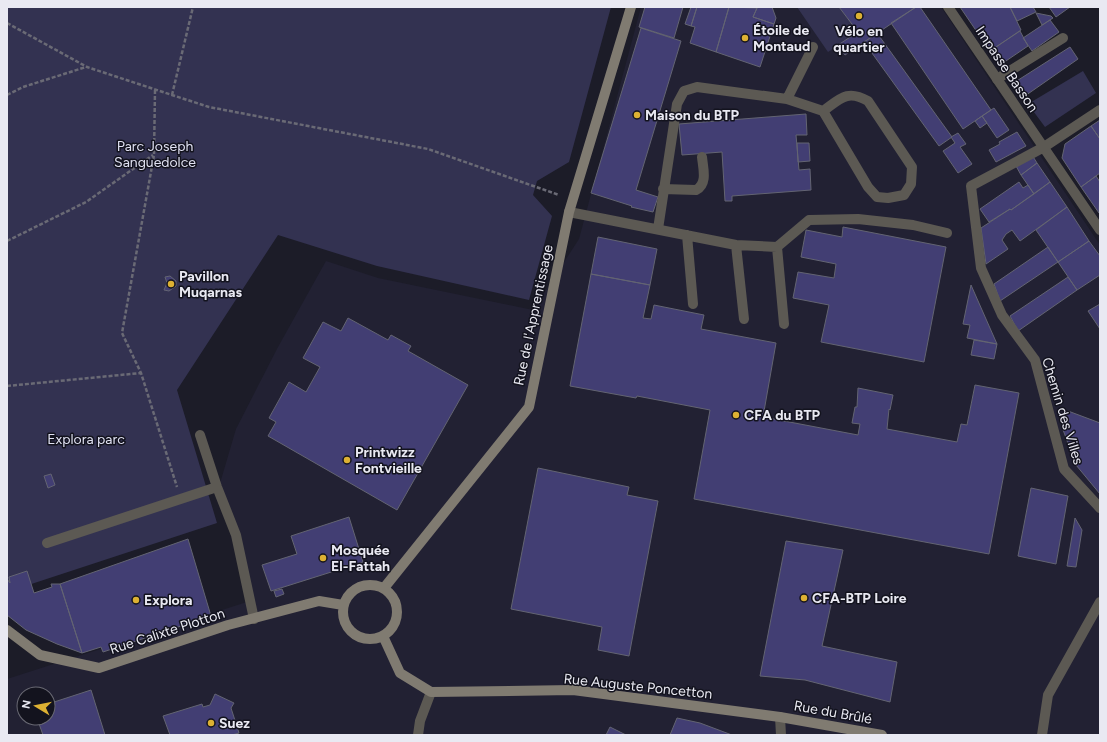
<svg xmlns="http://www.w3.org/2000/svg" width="1107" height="742" font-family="Figtree,sans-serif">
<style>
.built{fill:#222133;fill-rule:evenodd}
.green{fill:#333251}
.building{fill:#423e73;stroke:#636472}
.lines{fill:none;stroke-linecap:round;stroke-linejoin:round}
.path{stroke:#6a6a75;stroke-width:2.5;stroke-dasharray:4 2;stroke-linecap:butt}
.lane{stroke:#5c5953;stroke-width:10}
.street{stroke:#5c5953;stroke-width:10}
.secondary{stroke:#807b71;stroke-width:10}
.poi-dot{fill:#ddb133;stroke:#13131e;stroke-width:1.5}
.labels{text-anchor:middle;stroke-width:3;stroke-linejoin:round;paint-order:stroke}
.poi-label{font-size:14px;font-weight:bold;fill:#e9e9f2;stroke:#13131e;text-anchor:start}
.street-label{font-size:14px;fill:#e9e9f2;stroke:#13131e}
.park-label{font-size:14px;fill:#e0e1f2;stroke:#13131e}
</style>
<rect width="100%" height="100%" fill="#1c1c28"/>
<path class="built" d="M641,7H941L1100,245V735H7V679L250,601L217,487L221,480L236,429L278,347L326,261L378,278L533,310L579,239ZM24,694H48V718H24Z"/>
<path class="green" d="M7,7H611L569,162L537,181L533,195L552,216L529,300L377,266L278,235L177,390L217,523L7,592Z
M797,7H839L858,32L828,52Z
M1083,71L1096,93L1045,127L1028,104Z"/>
<path class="building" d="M645,7H683L674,38L639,27Z
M691,7H697L691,26L685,24Z
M697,7H729L716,52L690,43L695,27L691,26Z
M729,7L757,8L753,17L774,24L760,67L716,52Z
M755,7H772L776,18L774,24L753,17L757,8Z
M839,7H916L845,55L838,45L858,32Z
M916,7H920L991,110L963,129L891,23Z
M960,7H1010L1021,30L990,51Z
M1010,7H1033L1036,12L1017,21Z
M1049,7H1070L1056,17Z
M1036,13L1051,16L1053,18L1042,25Z
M1050,20L1059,32L1032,51L1023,38Z
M641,28L681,41L636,190L658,197L653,212L631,207L632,206L591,193Z
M1020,31L1028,46L1000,65L990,51Z
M877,33L952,137L939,146L864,42Z
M1070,47L1078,59L1022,98L1012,84Z
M994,108L1009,130L997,138L982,116Z
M806,114L807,135H796L799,170L810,169L811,190L732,196V201H725L722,152L682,155L679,124Z
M982,116L987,123L980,128L975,121Z
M1100,120V139L1091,126Z
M1091,126L1100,139V173L1081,187L1062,158L1065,144Z
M1017,132L1026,146L996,162L989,150L1000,144L999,142Z
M958,133L966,144L960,147L972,164L958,173L943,151L955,143L951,137Z
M797,143H809L810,161L798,162Z
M1032,155L1037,163L1021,175L1016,166Z
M1037,163L1050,182L1034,194L1021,175Z
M1096,176L1100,182L1099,213L1081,187Z
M1019,182L1023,188L1028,185L1034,194L1011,210L1010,209L989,222L980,209Z
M1050,182L1067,207L1020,241L1012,230L1006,234L1002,240L1008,249L986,264L981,228L1010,209L1011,210Z
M1067,207L1089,241L1058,262L1036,230Z
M843,227L946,247L924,362L821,342L829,305L793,298L798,272L834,278L836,264L801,257L806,230L842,237Z
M598,237L657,249L650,285L591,274Z
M1089,241L1100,256V275L1077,290L1058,262Z
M1048,247L1058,262L1000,301L994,284Z
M591,274L650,285L643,318L651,319L654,305L704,315L701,329L776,343L763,417L858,435L860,424L852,423L855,407H857L858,388L893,395L890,410L889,409L887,429L957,442L961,424L967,425L975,385L1019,393L989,554L694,499L710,410L637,396L636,398L570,386Z
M170,276L176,281V286L169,291L164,290L167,283L165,277Z
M1068,277L1077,290L1018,331L1010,316Z
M971,285L997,344L967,338L970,325L963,324Z
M1100,304V329L1088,311Z
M348,318L388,340L391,335L411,346L408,351L468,385L397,510L268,436L276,422L269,418L289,382L306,392L320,367L303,358L323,322L341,331Z
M974,340L997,344L994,359L971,355Z
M1068,411L1100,423V494L1076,465L1062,427Z
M538,468L629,487L627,495L658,501L629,656L598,650L602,627L511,609Z
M51,474L55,485L48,488L44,476Z
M1031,488L1068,496L1056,564L1018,556Z
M349,517L363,562L271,591L262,565L297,554L291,536Z
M1075,518L1082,530L1076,567L1067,566Z
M188,539L211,616L103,652L101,647L82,653L60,584Z
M786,541L843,550L822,646L897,662L890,702L805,680L760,676Z
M27,571L34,593L52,587L51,584H60L82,653L57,644L26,630L7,615V579L10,583L9,577Z
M282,589L284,594L276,597L274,591Z
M91,690L105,735H43L37,718H48V704Z
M215,694L234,703L231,708L239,733L232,735H170L163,716L202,704L203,707L210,705Z
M677,718L700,723L732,735H670Z
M610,727L626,735H606Z"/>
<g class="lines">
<path class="path" d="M7,23L87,67L172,95L209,107L428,149L559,195
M155,90L154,155L122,333L141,373L177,487
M7,95L23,87L86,67
M172,95L193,7
M7,241L86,202L153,155
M7,386L141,373"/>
<path class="lane" d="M997,79L1063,38
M787,99L823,111L868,187L877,197L888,198L904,195L911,184L912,167L868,101C847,89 840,99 823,111
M663,189L696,190C708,184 703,168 702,157
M569,212L736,245L777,247L809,220L858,219L913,225L947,233
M658,229L677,104L684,91L697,87L787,99L813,47
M687,235L693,304
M736,245L744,319
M777,247L784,324
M200,435L217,487L236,535L254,619
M47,543L217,487"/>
<path class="street" d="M948,7L1100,230
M1100,110L1044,147L971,186L981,268L1002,315L1035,360L1064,469L1100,508
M780,717L781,735
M418,735L420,721L431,692
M1042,735L1048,695L1100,602"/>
<path class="secondary" d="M343 612a27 27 0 1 1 54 0a27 27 0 1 1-54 0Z
M384,588L529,407L569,212L631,7
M7,630L40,655L99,668L228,625L319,601L343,605
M383,636L400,673L431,692L573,690L780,717L882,735"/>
</g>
<g class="poi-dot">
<circle cx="859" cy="16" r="4"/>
<circle cx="745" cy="38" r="4"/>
<circle cx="637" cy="115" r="4"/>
<circle cx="171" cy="284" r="4"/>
<circle cx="736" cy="415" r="4"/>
<circle cx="347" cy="460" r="4"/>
<circle cx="323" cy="558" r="4"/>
<circle cx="804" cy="598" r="4"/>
<circle cx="136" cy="600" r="4"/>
<circle cx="211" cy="723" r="4"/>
</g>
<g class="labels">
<g class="poi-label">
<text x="753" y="35">Étoile de<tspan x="753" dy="16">Montaud</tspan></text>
<text x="859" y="36" text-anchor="middle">Vélo en<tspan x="859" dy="16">quartier</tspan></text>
<text x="645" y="120">Maison du BTP</text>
<text x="179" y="281">Pavillon<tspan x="179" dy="16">Muqarnas</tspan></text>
<text x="744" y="420">CFA du BTP</text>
<text x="355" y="457">Printwizz<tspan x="355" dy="16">Fontvieille</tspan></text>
<text x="331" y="555">Mosquée<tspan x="331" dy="16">El-Fattah</tspan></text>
<text x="812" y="603">CFA-BTP Loire</text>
<text x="144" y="605">Explora</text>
<text x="219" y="728">Suez</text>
</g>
<g class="street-label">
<text transform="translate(1007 69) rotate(56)" y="5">Impasse Basson</text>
<text transform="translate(533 315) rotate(-78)" y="5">Rue de l'Apprentissage</text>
<text transform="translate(1063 411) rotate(73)" y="5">Chemin des Villes</text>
<text transform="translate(167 631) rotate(-18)" y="5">Rue Calixte Plotton</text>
<text transform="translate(638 686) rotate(6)" y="5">Rue Auguste Poncetton</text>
<text transform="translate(833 712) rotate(10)" y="5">Rue du Brûlé</text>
</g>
<g class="park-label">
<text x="155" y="151">Parc Joseph<tspan x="155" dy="16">Sanguedolce</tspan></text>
<text x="86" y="444">Explora parc</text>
</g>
</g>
<rect width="1107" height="742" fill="none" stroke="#e9e9f2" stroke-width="16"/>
<g transform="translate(36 706) rotate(280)"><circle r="19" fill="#13131e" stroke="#696973"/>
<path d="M0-3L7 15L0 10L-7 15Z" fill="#ddb133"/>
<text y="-6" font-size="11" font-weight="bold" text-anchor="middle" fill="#e9e9f2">N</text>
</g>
</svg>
